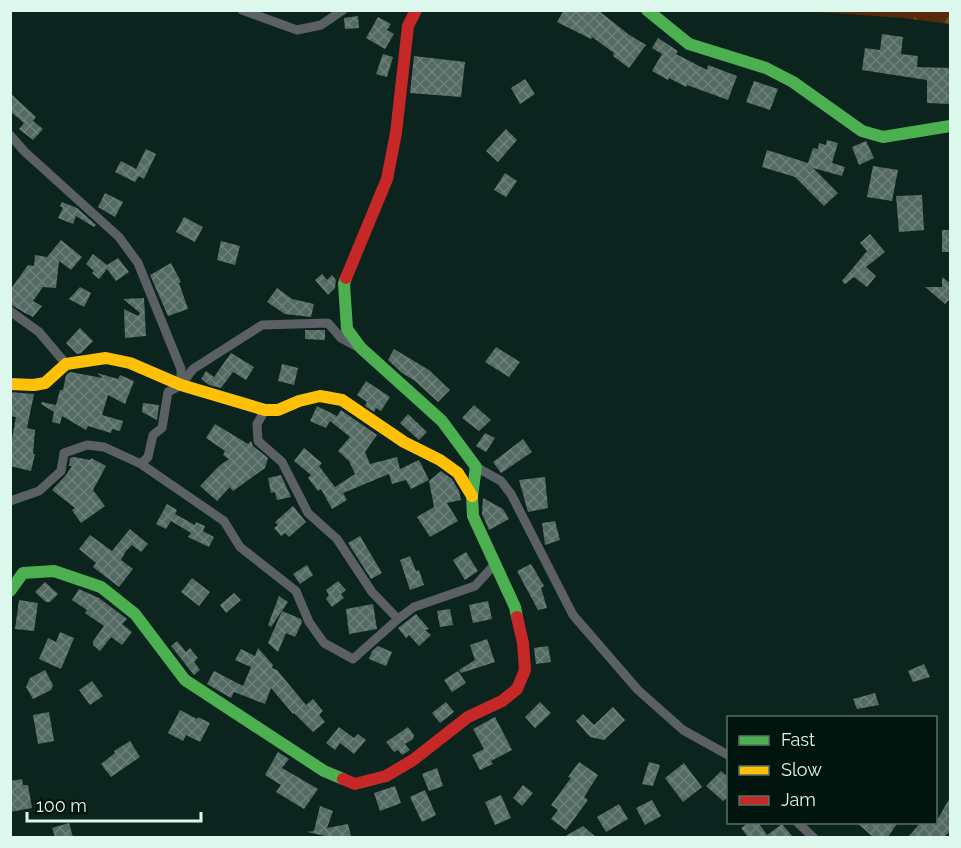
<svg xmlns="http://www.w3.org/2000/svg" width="961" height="848" font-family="Raleway,sans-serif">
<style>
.forest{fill:url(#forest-firs)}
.building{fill:url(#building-cross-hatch)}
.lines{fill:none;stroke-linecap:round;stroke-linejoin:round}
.path{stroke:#4e5b5a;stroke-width:2;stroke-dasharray:4.5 3;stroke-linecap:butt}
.street{stroke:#5b6065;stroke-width:9}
.fast{stroke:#4caf50;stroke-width:12}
.slow{stroke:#ffc107;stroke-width:12}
.jam{stroke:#c62828;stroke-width:12}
</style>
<defs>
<pattern id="forest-firs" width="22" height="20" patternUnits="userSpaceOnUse" patternTransform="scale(1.5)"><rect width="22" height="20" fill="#572908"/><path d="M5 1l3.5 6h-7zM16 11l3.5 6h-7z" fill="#6f492c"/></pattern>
<pattern id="building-cross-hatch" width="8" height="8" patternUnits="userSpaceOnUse" patternTransform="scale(1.5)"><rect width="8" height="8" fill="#556a63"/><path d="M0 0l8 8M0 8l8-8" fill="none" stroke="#6d807a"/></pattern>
</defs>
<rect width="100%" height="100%" fill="#0c241e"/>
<path class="forest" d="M806,11H950V24L903,18Z"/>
<path class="building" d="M564,10H598L628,34L646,45L629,68L613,56L614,53L592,37L591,39L557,22Z
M358,16L359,28L345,29L344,18Z
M378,17L391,24L387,30L394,34L385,49L366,38Z
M882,34L903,37L901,54L918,56L917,67L951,68V104L927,103V80L862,70L865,48L880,50Z
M658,38L678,51L676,54L707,70L708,65L737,76L728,100L687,85L686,87L669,78L668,80L652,71L662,54L652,48Z
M383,54L393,57L387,77L376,74Z
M414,56L465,62L461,97L410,93Z
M525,79L535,94L520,104L511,88Z
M754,81L778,89L770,110L746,102Z
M10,93L36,117L33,121L43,129L33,140L19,129L24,123L10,111Z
M506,129L517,140L498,162L486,151Z
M827,140L838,143L832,163L845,167L842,176L813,168L838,193L824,206L795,177L762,167L767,150L808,163L813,148L818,149L819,143L826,145Z
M866,141L874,158L859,165L852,147Z
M146,149L156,154L144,179L139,176L135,182L115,172L121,161L136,169Z
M873,166L898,170L892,201L867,197Z
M505,173L517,181L506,197L494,190Z
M105,193L123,202L115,217L98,207Z
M922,195L924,230L899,232L896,196Z
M62,202L77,208L96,225L94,227L76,216L73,224L58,218L63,208L60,206Z
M184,217L203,227L195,242L176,232Z
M942,230H951V252H942Z
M870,234L885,252L866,267L876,276L867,287L854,277L845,284L842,281L867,251L860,243Z
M61,240L82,257L71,270L59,261L56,288L43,287L33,301L42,306L33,317L25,313L10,304V290L28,265L34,266L35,255L47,257Z
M221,241L240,246L235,265L217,260Z
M93,254L107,265L118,258L129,272L116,281L107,269L99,279L92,273L94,271L86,264Z
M171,263L181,282L179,283L188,309L168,316L150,275Z
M322,274L327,280L332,275L336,280L335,288L328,295L315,280Z
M942,277L951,284V298L945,304L925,287H942Z
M80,287L91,293L84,307L69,299Z
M277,288L292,299L314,304L311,317L285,314L267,302Z
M144,298L146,336L125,338L124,309L138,316L140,313L123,299Z
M80,328L93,341L81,353L77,354L66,343Z
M305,330H325V340L305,339Z
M496,347L520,362L509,377L485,362Z
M394,349L429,370L450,390L438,402L415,381L402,373L388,360Z
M231,353L254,367L246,380L233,372L221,388L209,385L201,379L206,371L214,377Z
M282,364L298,368L294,385L278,381Z
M70,372L103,378L97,373L118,379L120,375L134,381L125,404L108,395L102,415L123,421L120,431L112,429L111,433L88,426L86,430L62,416L60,424L52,422L54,412L41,404L42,402L56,405L60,390H63L66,375Z
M366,381L390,397L381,411L376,408L374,412L365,406L367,402L357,395Z
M10,392L34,394L27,428L35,430L33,454H35L31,471L10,466V449L16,417L10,416Z
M143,403L159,405L157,420L142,412Z
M474,405L491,420L479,431L462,418Z
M317,406L337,416L341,410L377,435L365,452L370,464L397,457L400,469L419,460L429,480L411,489L406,480L392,484L389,474L343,493L347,500L332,509L321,489L318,491L308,478L311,475L294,461L304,448L322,463L319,466L335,487L355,474L349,461L338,451L350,437L330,421L326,428L310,421Z
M408,414L427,432L419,440L400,423Z
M215,424L248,444L251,441L253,446L268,458L265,468L233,491L230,487L217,501L200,486L219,466L229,459L223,455L225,451L206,438Z
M485,433L495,438L486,452L476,446Z
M523,439L532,452L501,473L493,462Z
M74,457L90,460L91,458L106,466L93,490L105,506L81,523L72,510L75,508L52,490L66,475L72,466H69L70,458Z
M441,471L452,479L459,491L461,500L447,503L458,521L430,537L417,517L434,507L429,481Z
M281,475L291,497L277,500L275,492L271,493L268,478Z
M545,477L548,508L528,512L519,480Z
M483,498L503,509L509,519L489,530L482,514Z
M167,504L177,510L175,514L195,525L196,522L205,526L203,531L214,537L209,547L188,537L191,533L171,521L166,529L156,524Z
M293,506L306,522L289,537L285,533L281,536L274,528L278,525L275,522Z
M555,521L560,540L545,545L542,523Z
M130,529L148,544L141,552L132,545L126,551L121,560L133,569L119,587L93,567L96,563L79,549L90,535L112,551Z
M360,536L382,573L371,579L348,543Z
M466,552L478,571L465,580L453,560Z
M410,556L416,571L419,570L424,585L410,590L400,560Z
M531,564L544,586L541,588L547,608L538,610L517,571Z
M307,565L313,575L300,584L293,574Z
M192,578L210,592L199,606L181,592Z
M338,581L346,590L341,594L344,598L332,607L326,599L329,595L326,590Z
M45,582L58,594L50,602H46L35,592Z
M79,589L99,598L127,619L122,624L132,632L122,645L111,637L100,651L93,645V641L104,626L85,613L87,610L72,600Z
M234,593L241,600L226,613L220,605Z
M279,596L288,602L271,627L268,625Z
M19,600L38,603L34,631L15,629Z
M488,601L492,619L473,623L469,605Z
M373,604L377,629L349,634L346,609Z
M450,609L453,625L440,627L437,611Z
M282,611L301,619L302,622L295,637L286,633L278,652L268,643Z
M416,614L429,629L425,630L431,635L419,646L409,635L406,638L398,628Z
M60,632L74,638L61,669L39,659L48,638L56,642Z
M487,639L495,662L461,673L459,670L475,660L470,645Z
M177,641L186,652L190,648L198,658L194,662L200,670L194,675L171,646Z
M378,646L392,652L386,666L369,659L372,651Z
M548,646L551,662L536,664L534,648Z
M258,648L273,665L272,668L277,670L306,705L313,699L323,711L319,715L325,722L313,732L294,713L293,714L271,688L265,704L234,692L231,698L207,684L214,671L243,686L251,667L235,660L241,649L255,656Z
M924,664L930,677L913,682L908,671Z
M45,670L53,685L51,690L33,699L26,687L30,678Z
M458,671L466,683L452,692L444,680Z
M92,681L103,696L90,705L79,690Z
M875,693L879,705L857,709L853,699Z
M446,702L454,712L440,723L432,713Z
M540,702L551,713L535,728L525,717Z
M613,707L625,720L604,740L590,737L576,721L583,714L594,725Z
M180,710L197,719L198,717L210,723L200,742L186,735L183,741L168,733Z
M49,712L54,741L38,744L33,715Z
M495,717L512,750L491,761L493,764L480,770L472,755L484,749L473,729Z
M339,727L354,738L358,734L366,740L354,754L340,743L335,750L326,743Z
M408,727L414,735L413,739L405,744L410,750L402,755L398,750L394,752L386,742Z
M130,741L140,757L111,777L101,764L115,753L114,751Z
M278,752L289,759L282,768L318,789L304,809L276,792L281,785L265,775Z
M579,762L598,775L584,797L588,800L566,830L551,819L558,810L551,805L571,778L568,777Z
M649,762L660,765L653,786L642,784Z
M684,763L702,787L683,802L665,778Z
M437,768L443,786L429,791L422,774Z
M721,771L729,778V796L723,801L706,786Z
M22,779L23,785H28L32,808L10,812V781Z
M523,785L533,793L522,806L513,798Z
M395,786L401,803L380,811L374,793Z
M425,790L436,815L422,822L410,797Z
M501,795L511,818L495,825L485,802Z
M951,796V831L944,837H908L921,822H936Z
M652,800L661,816L645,825L636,808Z
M619,804L628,819L606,832L597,817Z
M320,806L333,811L327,828L348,824L351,836L330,837L307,832L314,831Z
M750,822H758L767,835L782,824L793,837H748L741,828Z
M856,822H898L888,837H873Z
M69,823L73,837H55L52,828Z
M583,826L596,837H564Z"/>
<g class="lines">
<path class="path" d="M10,12L12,10"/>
<path class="street" d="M242,10L297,30L321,25L343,10
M10,135L25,152L119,237L138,263L181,369V385
M10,311L39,332L66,364
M265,410L257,424L258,441L282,462L308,513L337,539L372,592L398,619
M141,464L224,521L240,547L296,591L309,622L324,643L353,659L398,619L414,607L475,586L495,564
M476,467L501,481L511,494L573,615L638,690L683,730L728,755
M10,501L39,491L61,471L64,453L87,445L104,447L141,464L148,457L153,435L162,428L168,392L181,385L193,369L262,325L328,323L341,338L356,346
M797,822L814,838"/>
<path class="fast" d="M647,10L689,44L766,68L793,82L862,131L883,137L950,126
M346,278L344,284L347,329L361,348L442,421L476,467L472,496L473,516L515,607L517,617
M10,591L23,573L54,571L101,587L135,614L185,680L324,771L343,779"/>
<path class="slow" d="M10,384L34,385L45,383L66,364L106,358L130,363L181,385L265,410H278L299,401L320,396L342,400L404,442L440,460L458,473L472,496"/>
<path class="jam" d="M346,278L387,179L396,133L408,26L416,10
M343,779L355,784L386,776L413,760L468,717L502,701L517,689L525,670L523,643L517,617"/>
</g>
<rect width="961" height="848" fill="none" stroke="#dcf8ec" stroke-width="24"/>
<rect x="727" y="716" width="210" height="108" fill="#01140d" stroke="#596f66" stroke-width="1.5"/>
<rect x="739" y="736" width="30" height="9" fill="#4caf50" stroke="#596f66" stroke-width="1.5"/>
<text x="781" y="746" font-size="18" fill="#dcf8ec">Fast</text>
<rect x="739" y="766" width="30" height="9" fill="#ffc107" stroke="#596f66" stroke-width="1.5"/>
<text x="781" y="776" font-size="18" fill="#dcf8ec">Slow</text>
<rect x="739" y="796" width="30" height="9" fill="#c62828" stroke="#596f66" stroke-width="1.5"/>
<text x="781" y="806" font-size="18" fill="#dcf8ec">Jam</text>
<path d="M27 812v9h174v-9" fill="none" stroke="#dcf8ec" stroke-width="3"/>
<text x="36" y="812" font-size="18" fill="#dcf8ec" stroke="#01140d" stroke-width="4.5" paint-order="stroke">100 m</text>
</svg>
